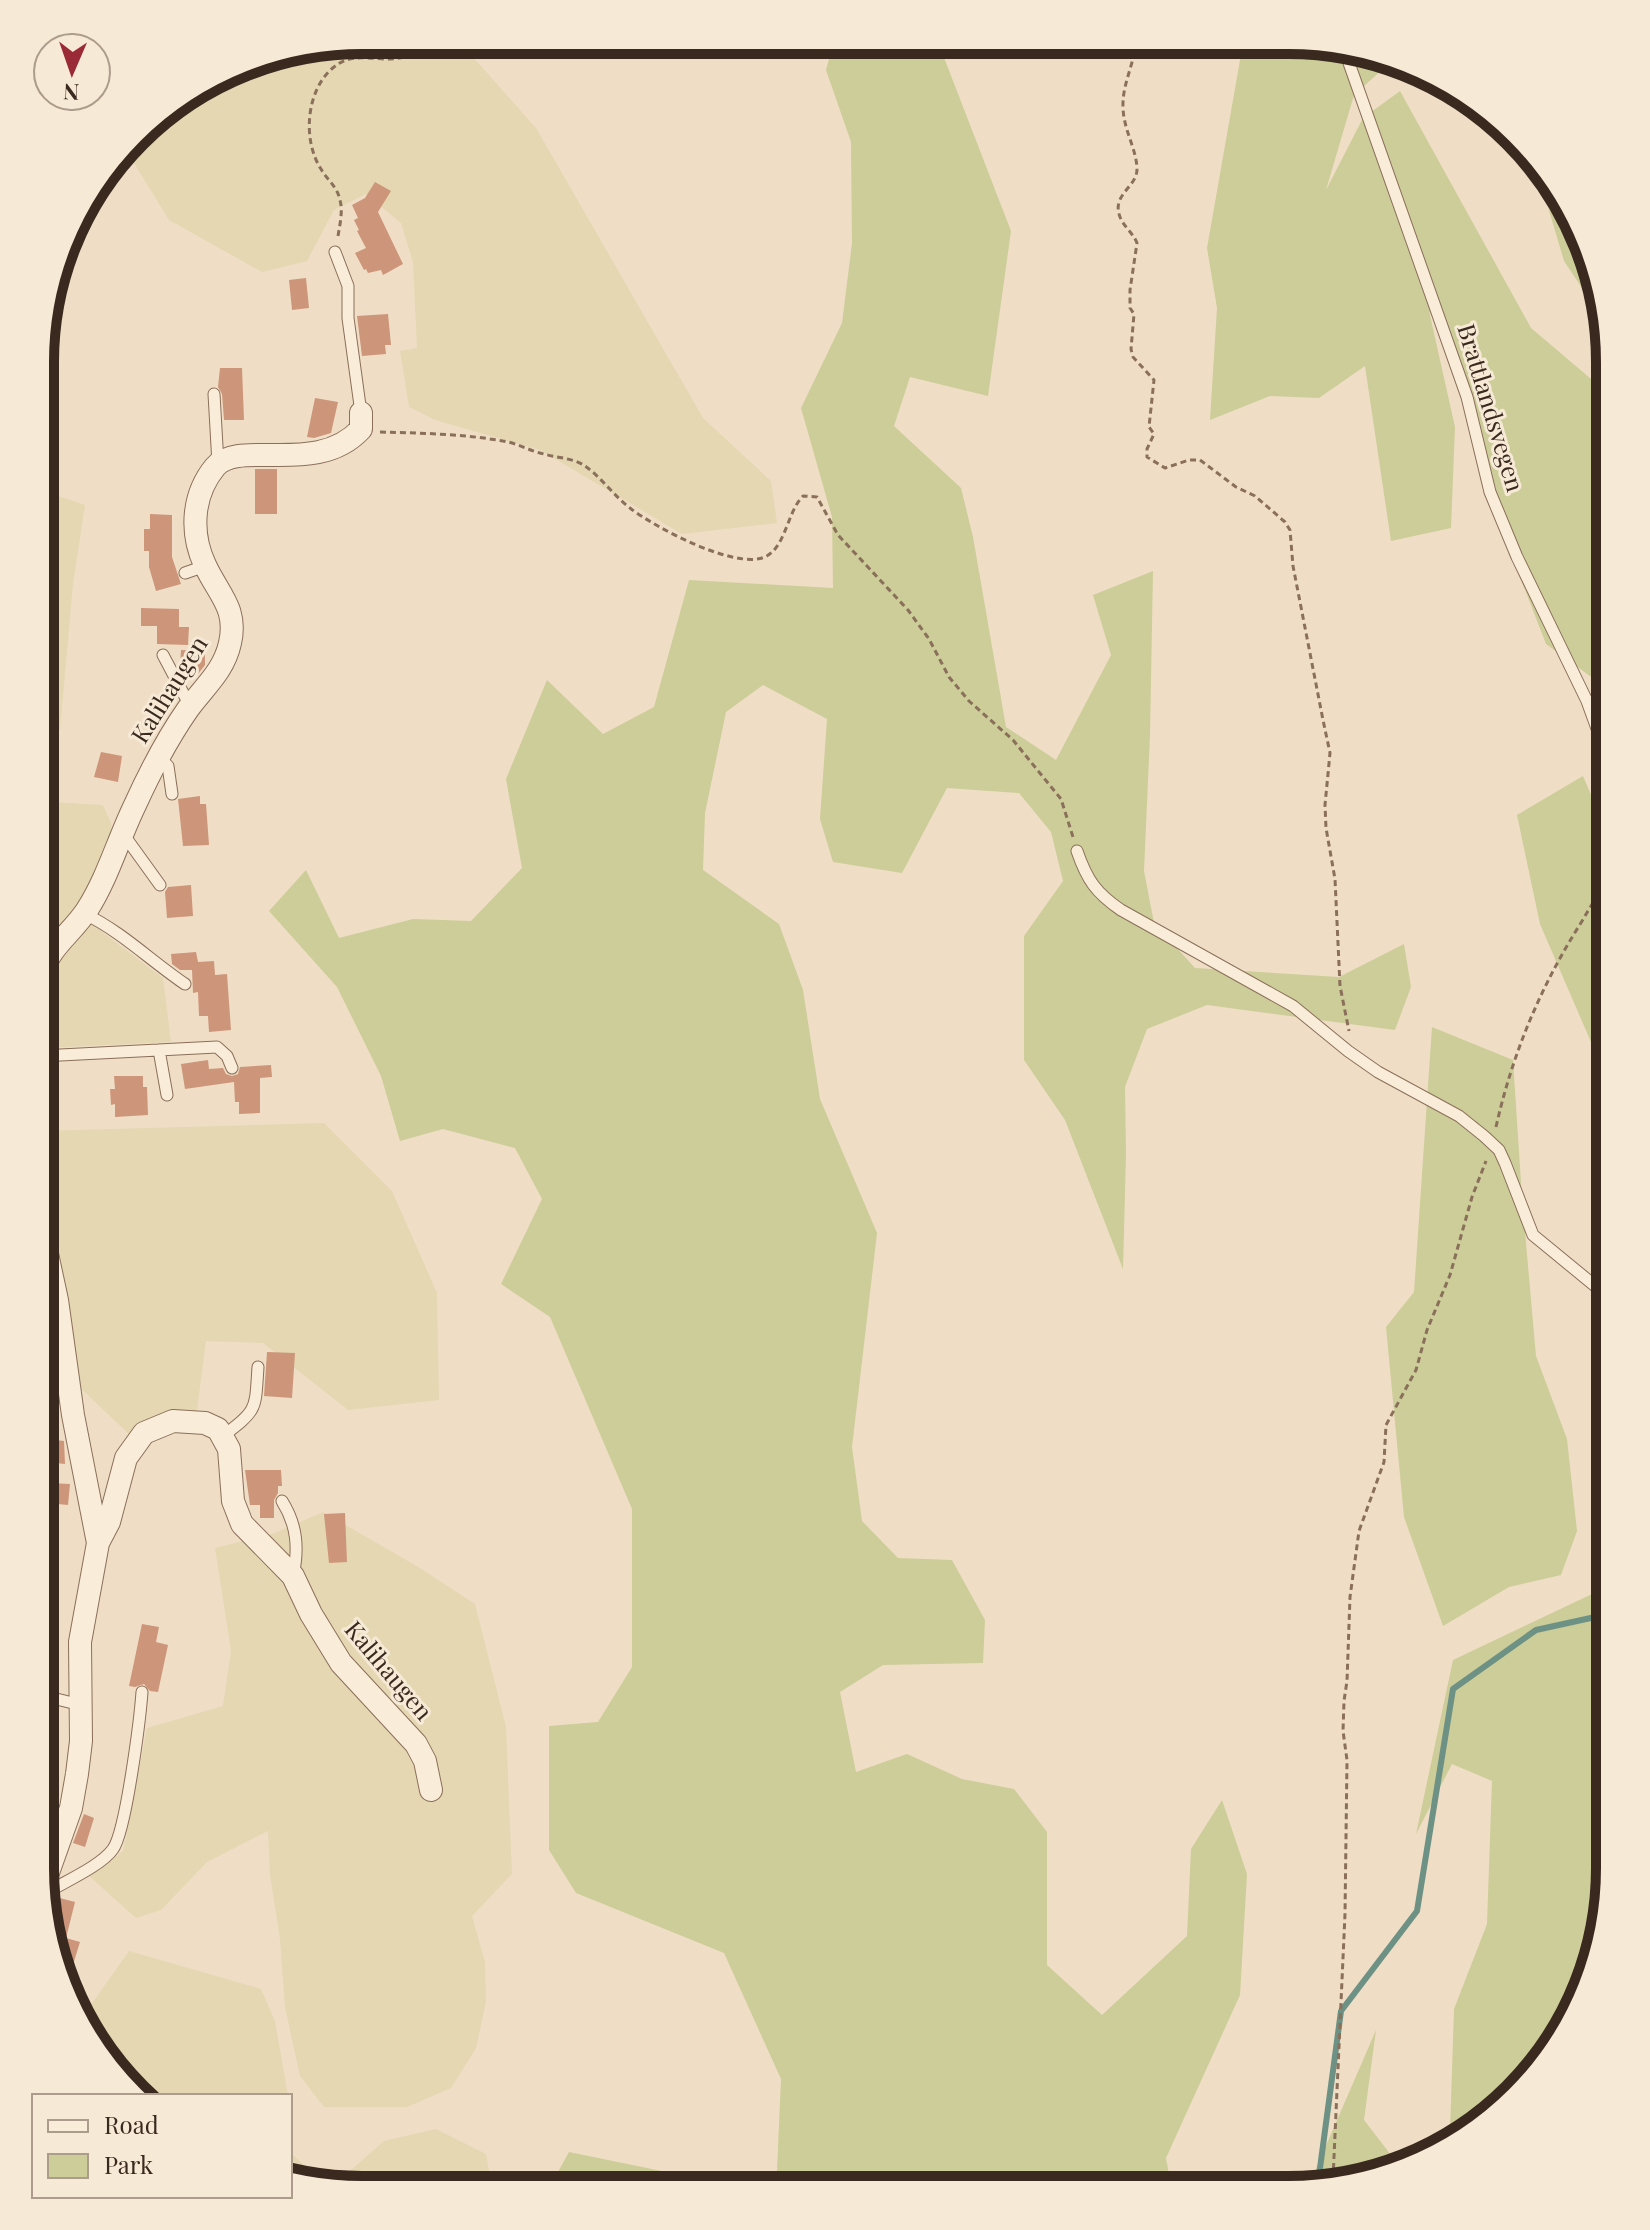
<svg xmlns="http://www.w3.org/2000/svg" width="1650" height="2230" font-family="'Playfair Display',serif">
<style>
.farmland{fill:#e4d7b2}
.green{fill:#cccd98}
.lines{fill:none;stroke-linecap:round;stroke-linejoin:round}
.stream{stroke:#6d9184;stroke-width:6}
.building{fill:#cd957a}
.lane-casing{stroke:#8a6f5b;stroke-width:13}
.street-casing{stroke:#8a6f5b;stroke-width:24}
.path{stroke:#8a6f5b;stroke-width:3;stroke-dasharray:6 4;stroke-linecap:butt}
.lane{stroke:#f9ecd8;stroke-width:11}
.street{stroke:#f9ecd8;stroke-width:22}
.labels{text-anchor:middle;stroke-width:6;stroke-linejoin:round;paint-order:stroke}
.street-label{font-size:24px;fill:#3a291f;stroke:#f6e9d5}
.rim{fill:none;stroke:#3a291f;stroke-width:10}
</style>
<rect width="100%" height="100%" fill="#efdec5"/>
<path class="farmland" d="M362,40H458L536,128L703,418L771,481L777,523L682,534L540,450L435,420L409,407L400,351L417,348L413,262L401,223L366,194L334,210L307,261L262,272L169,220L126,150L150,120L258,57Z
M43,491L85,505L73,584L60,730L47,742L51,802L103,805L111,823L113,845L77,913L163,978L171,1042L42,1048L41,1051Z
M324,1123L392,1191L437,1293L439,1400L348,1410L263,1343L206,1341L195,1425L132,1437L73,1381L41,1382V1131Z
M323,1512L420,1568L475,1604L506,1727L512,1874L472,1916L485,1962L486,2002L476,2048L451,2088L407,2107H324L300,2076L285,2007L280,1939L270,1875L268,1831L207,1862L161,1910L136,1918L89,1876L123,1851L147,1728L223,1706L231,1651L215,1548L275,1533Z
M129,1951L261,1989L275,2021L288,2096H138L120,2081L80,2020Z
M436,2129L486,2154L492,2188L321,2187L290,2176V2152L309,2170L342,2178L384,2141Z"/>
<path class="green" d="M834,41L938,42L1011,231L988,396L910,377L894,426L961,488L973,537L1006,727L1056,760L1111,655L1093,595L1153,571L1150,735L1144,871L1154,923L1195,968L1339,977L1404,944L1411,987L1395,1030L1207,1005L1147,1029L1125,1087L1126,1154L1123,1269L1065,1120L1024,1060V936L1063,881L1051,832L1019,793L947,788L902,873L833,862L820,819L827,719L763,685L726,712L705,813L703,870L779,924L803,990L820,1099L877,1233L852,1447L862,1521L898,1558L952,1560L985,1620L983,1663L883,1665L840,1692L856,1772L907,1754L962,1779L1014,1789L1047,1832V1965L1102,2015L1187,1936L1191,1849L1222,1800L1247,1874L1240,1995L1166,2158L1172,2190L549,2188L569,2152L725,2184L777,2171L781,2079L724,1953L576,1893L549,1850V1726L598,1722L632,1667V1509L550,1317L501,1284L542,1199L515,1148L443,1129L400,1141L381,1076L337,987L269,911L306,870L339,938L413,919L471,921L522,868L506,779L547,680L603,734L654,707L689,580L833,588L832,517L801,408L842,323L852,243L851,142L826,70Z
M1243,43H1330L1393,60L1354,95L1326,190L1363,118L1400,91L1531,328L1610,395V670L1601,684L1546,644L1506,541L1466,381L1429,311L1455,427L1451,528L1391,541L1365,366L1319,398L1270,396L1210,420L1217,308L1207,248Z
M1543,179L1577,219L1598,312L1564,261L1540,180Z
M1583,776L1610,839V1066L1594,1049L1540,924L1517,815Z
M1432,1027L1513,1060L1522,1198L1536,1356L1567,1439L1577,1531L1561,1575L1509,1587L1443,1626L1404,1517L1386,1327L1414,1292Z
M1609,1586V1889L1593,1972L1555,2047L1501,2110L1439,2151L1450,2132L1454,2009L1487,1924L1492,1781L1452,1764L1416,1834L1453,1660Z
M1376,2030L1364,2120L1398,2164L1309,2185Z"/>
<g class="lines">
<path class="stream" d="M1318,2183L1341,2011L1417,1911L1453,1689L1536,1630L1609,1614"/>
</g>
<path class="building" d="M375,182L391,191L378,212L403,264L383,275L381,270L368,273L366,269L364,270L355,253L366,248L357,231L359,230L354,220L358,218L352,205L365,198Z
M306,278L309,308L292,310L289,280Z
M388,314L391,345H385L386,354L362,356L357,316Z
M220,368H242L244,420H224L222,394L218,387Z
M315,398L338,402L331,433L314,438L307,437Z
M255,469H277V514H255Z
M150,514L172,515V557L181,584L156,591L149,567V551H144V529H150Z
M141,608L179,609V627H189L188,645L157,644V626H141Z
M181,650L205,651V665L198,674H183L180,669Z
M101,752L122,756L118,782L94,777Z
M200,796V804H206L209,845L183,846L178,799Z
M191,885L193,916L167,918L165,892L168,887Z
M196,952L198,962L214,961L215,975L227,974L231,1030L209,1032L208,1016H199L198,992L193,993L192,970H180L172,964L171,954Z
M208,1060L209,1069L223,1068L226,1074L232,1076L238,1074L240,1067L271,1065L272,1077L260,1078V1113L239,1114V1102H235L234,1082L185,1089L181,1064Z
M114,1076H143V1087H147L148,1115L115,1117V1104L111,1105L110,1089H115Z
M267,1352L295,1353L292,1398L264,1396Z
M48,1439L64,1441L65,1464L46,1462Z
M245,1470H281L282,1486H278V1493L274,1500V1518H260V1505H250Z
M50,1483L70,1484L68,1505L48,1503Z
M345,1513L347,1562L329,1563L324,1514Z
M142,1624L159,1627L156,1642L168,1645L158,1692L150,1691L144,1684L135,1687L129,1686Z
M84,1814L94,1818L85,1847L73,1843Z
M56,1897L75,1902L66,1938L80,1942L67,1984L50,1912Z"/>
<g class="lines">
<defs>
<path id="lane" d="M1343,46L1467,397L1490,492L1517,557L1587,701L1607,756L1610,775
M335,252L348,286V318L361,413
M214,394L218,464
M185,573L205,566
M163,655L190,706
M159,757L168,766L172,794
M122,836L129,842L160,885
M1077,851C1087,880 1096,893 1121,910L1293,1006L1348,1051L1378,1072L1459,1116L1484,1136L1499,1150L1505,1163L1533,1235L1600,1290L1610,1294
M85,914C122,932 151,961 185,984
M159,1050L167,1095
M41,1056L217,1047L227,1056L232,1068
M223,1436C258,1409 255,1411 258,1367
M282,1501C297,1525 299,1548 293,1576
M40,1695L81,1705
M46,1893C64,1882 101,1866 113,1849C126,1831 140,1719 142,1692"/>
<path id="street" d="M42,973C50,946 72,933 87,910C108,877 118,840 135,805C150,772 167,739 188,709C204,687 224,671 230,643C238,608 218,594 205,565C190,533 192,495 215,467C239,438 317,477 361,429V413
M41,1226L57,1300L73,1415L98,1543L80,1642L81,1741L77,1774L71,1808L44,1884
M98,1543L109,1522L126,1458L144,1433L173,1421L205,1423L218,1429L229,1449L233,1501L242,1524L293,1576L311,1614L341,1663L416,1744L425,1761L431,1790"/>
</defs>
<use href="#lane" class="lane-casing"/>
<use href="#street" class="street-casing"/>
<path class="path" d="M1136,42C1134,65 1122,84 1123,108C1124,131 1136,148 1137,168C1138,187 1111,194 1120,217C1124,227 1133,233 1137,243L1130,290V308L1134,314L1131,349L1133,357L1154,380L1149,427L1154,434L1147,449V457L1165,468L1189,460H1200L1236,487L1255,496L1285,522L1290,530L1293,566L1323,720L1330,753L1325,805L1326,828L1335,879L1340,986L1349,1031
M338,236C340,224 343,211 340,200C337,186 327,180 321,169C302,140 306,89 334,67C362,43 401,78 422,40
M380,432C421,433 463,434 503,441C517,443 530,451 544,454C557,458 574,458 585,466C601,477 614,496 630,508C654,527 735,570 765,557C786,547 787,512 803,496L817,497L838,535L908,610L929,639L949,677L969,701L1013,740L1061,799L1073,837
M1496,1127C1512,1055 1540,988 1579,926C1589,910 1596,895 1610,880
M1333,2179L1345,1914L1347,1760L1343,1731L1344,1701L1347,1681L1350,1597L1359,1531L1384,1462L1386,1425L1416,1370L1427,1330L1450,1275L1472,1197L1486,1161"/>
<use href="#lane" class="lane"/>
<use href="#street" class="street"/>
</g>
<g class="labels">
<g class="street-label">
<text transform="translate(1490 408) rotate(73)" y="8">Brattlandsvegen</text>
<text transform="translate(170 690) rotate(-58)" y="8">Kalihaugen</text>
<text transform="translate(388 1671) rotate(50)" y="8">Kalihaugen</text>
</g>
</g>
<path d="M0 0H1650V2230H0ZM362 54H1288A308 308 0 0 1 1596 362V1868A308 308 0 0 1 1288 2176H362A308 308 0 0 1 54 1868V362A308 308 0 0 1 362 54Z" fill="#f6e9d5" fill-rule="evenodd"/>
<path class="rim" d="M362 54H1288A308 308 0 0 1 1596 362V1868A308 308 0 0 1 1288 2176H362A308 308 0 0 1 54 1868V362A308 308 0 0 1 362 54Z"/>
<rect x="32" y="2094" width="260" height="104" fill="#f6e9d5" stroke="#ab9c8c" stroke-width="2"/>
<rect x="48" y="2120" width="40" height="12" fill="#f9ecd8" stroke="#ab9c8c" stroke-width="2"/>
<text x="104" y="2134" font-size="24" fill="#3a291f">Road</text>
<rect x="48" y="2154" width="40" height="24" fill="#cccd98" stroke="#ab9c8c" stroke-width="2"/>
<text x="104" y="2174" font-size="24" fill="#3a291f">Park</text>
<g transform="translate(72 72) rotate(182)"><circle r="38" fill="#f6e9d5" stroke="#ab9c8c" stroke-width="2"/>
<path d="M0-6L14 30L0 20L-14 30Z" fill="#992a36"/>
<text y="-12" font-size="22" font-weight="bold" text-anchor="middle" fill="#3a291f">N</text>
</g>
</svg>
